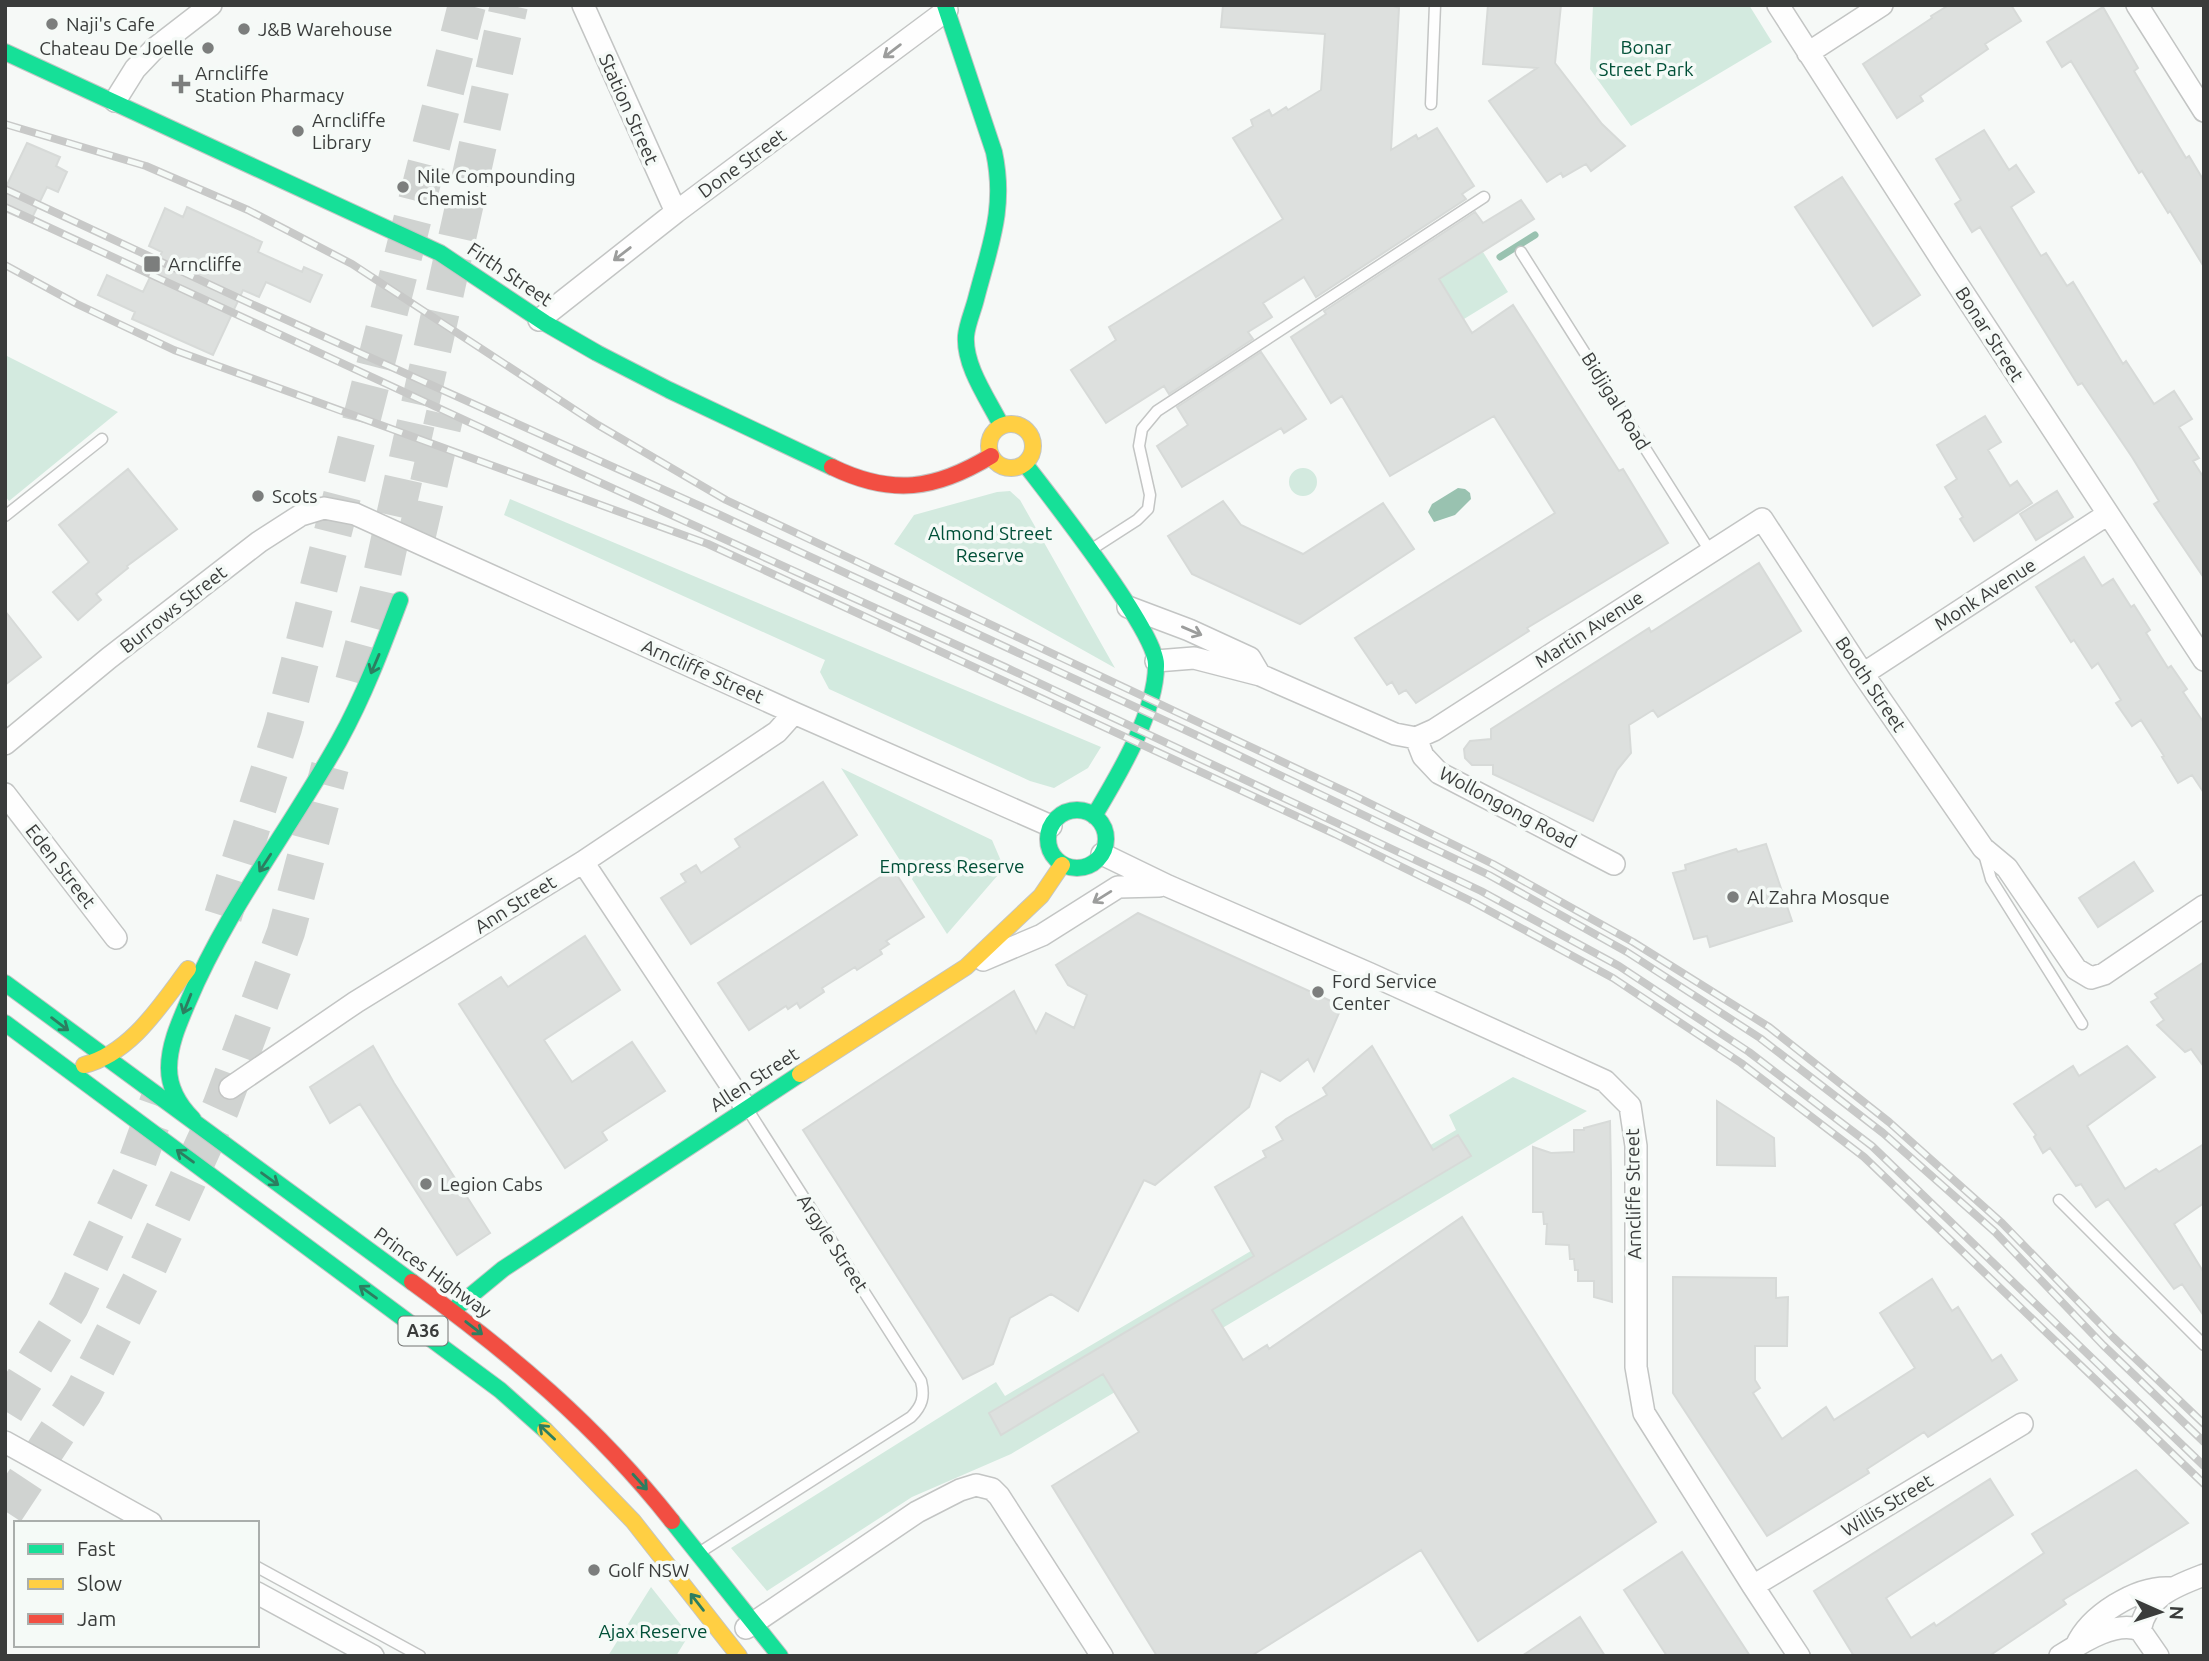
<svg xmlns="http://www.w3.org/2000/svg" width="2209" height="1661" font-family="Ubuntu,sans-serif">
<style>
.green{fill:#d3eadf}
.water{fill:#99c2b0}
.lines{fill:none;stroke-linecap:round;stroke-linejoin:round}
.stream{stroke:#99c2b0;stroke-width:7}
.building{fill:#dde0de;stroke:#d7dad8;stroke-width:2}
.highway-tunnel{stroke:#d0d3d1;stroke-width:38;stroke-dasharray:38 19;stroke-linecap:butt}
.lane-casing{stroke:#c3c5c4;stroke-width:13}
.street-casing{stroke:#c3c5c4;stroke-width:24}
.fast-casing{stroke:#c3c5c4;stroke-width:18}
.slow-casing{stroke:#c3c5c4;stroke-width:18}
.jam-casing{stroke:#c3c5c4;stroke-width:18}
.lane{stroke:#fefefe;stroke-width:10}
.street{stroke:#fefefe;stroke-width:21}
.fast{stroke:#16e098;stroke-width:16}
.slow{stroke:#ffcf43;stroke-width:16}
.jam{stroke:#f24e42;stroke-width:16}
.rail-casing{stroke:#c8c9c8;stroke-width:8}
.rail{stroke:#f5faf7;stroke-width:5;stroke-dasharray:16;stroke-linecap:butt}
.oneway{stroke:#9c9d9c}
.oneway2{stroke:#2c7e60}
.poi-dot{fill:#7c7e7d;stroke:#f5faf7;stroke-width:2.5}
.labels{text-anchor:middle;stroke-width:7;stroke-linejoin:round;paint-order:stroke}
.shield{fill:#f5faf7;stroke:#727573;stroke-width:2}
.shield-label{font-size:18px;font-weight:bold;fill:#3a3c3b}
.poi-label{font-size:19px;fill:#3a3c3b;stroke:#f5faf7;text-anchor:start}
.park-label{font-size:19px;fill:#004f37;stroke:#f5faf7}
.street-label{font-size:19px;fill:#3a3c3b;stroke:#f5faf7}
</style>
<rect width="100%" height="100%" fill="#f6f9f7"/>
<path class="green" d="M1593,5H1749L1772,42L1631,126L1590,69Z
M1483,252L1508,292L1464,319L1439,279Z
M5,355L118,412L9,501L5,496Z
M1289 482a14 14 0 1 1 28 0a14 14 0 1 1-28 0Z
M1010,491L1020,500L1115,668L894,544L914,515L997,492Z
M510,499L1101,747L1088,768L1054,788L1030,781L829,689L820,672L825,660L504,515Z
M841,768L992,840L1004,868L947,934Z
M1513,1077L1587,1111L1011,1454L912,1497L767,1591L731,1548L996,1382L1005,1396L1456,1130L1449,1115Z
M651,1587L689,1635L676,1656H608Z"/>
<path class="water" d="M1458,488L1465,489L1470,493L1471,499L1455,515L1434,522L1428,512L1432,504Z"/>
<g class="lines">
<path class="stream" d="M1500,257L1535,235"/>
</g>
<path class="building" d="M1223,5H1391L1399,8L1391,150L1416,135L1418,139L1437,128L1474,186L1462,194L1466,199L1316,297L1304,277L1263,303L1272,317L1248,332L1253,339L1169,394L1164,386L1106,423L1071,370L1116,340L1109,327L1283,219L1233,138L1253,126L1251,120L1269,110L1272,116L1286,107L1288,110L1321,90L1325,34L1221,27Z
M1488,5H1561L1555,63L1602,124L1625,146L1591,171L1586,164L1563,177L1561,173L1547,182L1489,101L1537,68L1483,64Z
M1949,5H2011L2021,21L1985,44L1988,49L1920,96L1923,101L1897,118L1863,64L1932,18L1931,16Z
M2103,7L2138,68L2134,71L2186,158L2189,156L2204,181V267L2170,211L2168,213L2142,171L2139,173L2071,61L2062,67L2047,42Z
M1984,130L2009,170L2016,165L2034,192L2011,207L2041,256L2046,253L2067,286L2073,282L2123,364L2126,361L2154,404L2174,391L2192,419L2179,427L2199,458L2193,461L2204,478V578L2154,504L2159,501L2132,457L2082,383L2078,385L1980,227L1972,232L1955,204L1961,200L1936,159Z
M27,143L60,157L56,166L67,172L58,192L47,187L30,222L5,211V189Z
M1842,177L1920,295L1873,326L1795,207Z
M1521,200L1534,219L1439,279L1472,333L1513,305L1619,471L1623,469L1668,543L1527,628L1529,631L1416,703L1406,690L1399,694L1392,682L1387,685L1355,638L1555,513L1494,416L1390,476L1342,396L1331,403L1291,337L1326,314L1324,311L1475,212L1483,223Z
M187,207L262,242L258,252L302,272L304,267L322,275L310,302L266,282L259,297L243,290L213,355L132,319L135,312L98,295L107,275L143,292L162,252L149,246L165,208L183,217Z
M1261,352L1306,419L1284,433L1281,428L1182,487L1157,446L1188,425L1177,407Z
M1985,416L2001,442L1988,450L2010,486L2017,481L2032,503L1974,541L1960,519L1963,517L1945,487L1957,479L1937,445Z
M128,469L177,529L127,566L128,568L96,594L101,600L78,620L53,592L89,562L59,525Z
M2057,491L2073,517L2036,540L2020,514Z
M1223,501L1241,525L1303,554L1383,503L1414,549L1300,624L1192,574L1168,536Z
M2084,557L2102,586L2113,579L2131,607L2134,605L2150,630L2146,633L2168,668L2171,666L2187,689L2183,692L2204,723V793L2192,775L2178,783L2162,757L2164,756L2141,720L2132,726L2116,703L2121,700L2098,663L2092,668L2074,640L2071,642L2036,587Z
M1759,563L1801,631L1658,717L1653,710L1629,725L1631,753L1617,770L1593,821L1493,774V765H1472L1465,758L1464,749L1470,741L1491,739V729L1649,628L1651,632Z
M5,611L41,657L5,685Z
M823,782L857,835L691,944L661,898L686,882L681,874L696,865L701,873L740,847L735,839Z
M1766,844L1792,921L1710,947L1707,936L1694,939L1673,873L1686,870L1685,865L1736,849L1738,852Z
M2134,862L2153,891L2098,927L2079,898Z
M893,869L924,917L886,941L889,944L880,950L882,954L857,970L855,967L822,988L824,992L800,1008L797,1003L788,1009L786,1006L749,1030L718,983Z
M1138,913L1342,1006L1314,1071L1308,1059L1280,1081L1261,1071L1249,1107L1155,1185L1144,1180L1078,1311L1051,1294L1010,1318L993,1364L963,1379L803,1130L1014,991L1036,1033L1046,1013L1074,1028L1087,995L1068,985L1056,965Z
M585,936L620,990L544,1040L572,1082L632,1042L665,1091L602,1132L607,1140L565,1168L459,1004L501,977L508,987Z
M2204,962V1067L2191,1049L2185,1052L2157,1025L2164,1020L2151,1002L2158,998L2155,994Z
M373,1046L394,1083L490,1233L457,1255L360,1104L330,1123L310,1087Z
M1372,1046L1433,1150L1458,1135L1471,1156L1212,1310L1243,1360L1267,1345L1269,1349L1462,1217L1656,1522L1478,1641L1421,1550L1251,1656H1157L1052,1486L1139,1432L1103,1374L1001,1435L989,1413L1254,1256L1215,1187L1266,1157L1263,1151L1283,1140L1276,1127L1286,1119L1327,1095L1323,1088Z
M2127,1046L2155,1077L2087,1126L2125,1189L2156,1169L2159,1172L2204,1144V1203L2174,1224L2204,1273V1316L2182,1284L2174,1289L2108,1199L2096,1207L2081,1184L2076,1186L2050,1148L2043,1153L2034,1137L2036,1135L2014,1104L2073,1066L2079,1076Z
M1717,1101L1774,1138L1775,1166L1717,1165Z
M1610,1121L1611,1173L1612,1302L1594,1297V1281H1578V1270H1575L1574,1259H1570L1569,1245L1546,1244L1547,1224H1544L1543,1212H1533V1147L1551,1153L1574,1152V1130H1584V1128Z
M1673,1277L1776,1278V1298L1788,1297L1787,1346H1755V1380L1760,1388L1753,1393L1782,1439L1826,1407L1834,1420L1915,1368L1880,1313L1932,1279L1952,1311L1958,1307L1992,1361L2001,1355L2017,1380L1928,1437L1924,1432L1867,1469L1869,1473L1767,1536L1673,1393Z
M2136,1470L2188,1523L2063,1600L2066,1604L1989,1656H1854L1814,1591L1990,1479L2013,1515L1886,1598L1911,1638L1934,1623L1936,1626L2044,1553L2032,1534Z
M1682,1552L1750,1656H1667L1624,1590Z
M1580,1617L1605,1656H1522Z"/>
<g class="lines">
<path class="highway-tunnel" d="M416,539L445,414
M354,682L378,593L509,5
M223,916L283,728L467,5
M5,1411L70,1306L136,1165L160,1098
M5,1511L83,1393L145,1273L221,1107L286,932L330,767"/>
<defs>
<path id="lane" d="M1431,104L1435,5
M1521,252L1710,551
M5,516L102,439
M1092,549L1137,520L1148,509L1150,495L1139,446L1142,429L1157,411L1484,197
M1984,854L1991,879L2082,1024
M2059,1200L2204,1345
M705,1549L911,1417C922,1406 925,1397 921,1381L748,1110
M257,1567L420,1656"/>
<path id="street" d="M583,5L676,212
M1778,5L1945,265L2204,660
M2137,5L2204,111
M1808,53L1882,5
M115,101L135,69L154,49L211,5
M539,320L676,212L947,10
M1128,607L1189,630L1250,658L1260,675
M1156,661L1194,658L1260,675L1395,734L1416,738L1423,756L1439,773L1614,864
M1863,674L2108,514
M1416,738L1434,730L1762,519L1863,674L1983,848L2007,868L2076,969L2091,978L2104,974L2204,906
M5,744L109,658L259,542L301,515L324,508L355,514L794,713L1051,826
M5,794L116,938
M1102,854L1168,886L1370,974L1605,1081L1630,1106L1636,1146V1367L1644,1413L1753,1586L1799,1656
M583,862L746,1108
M983,960L1042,935L1118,887L1159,886
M230,1088L356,1002L583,862L777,732L794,713
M5,1442L151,1523
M1753,1586L2022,1424
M257,1593L373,1656
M746,1628L917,1512L960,1490L976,1485L992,1489L999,1496L1102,1656
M2140,1630C2147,1596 2175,1586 2204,1575
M2140,1630L2158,1656
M2076,1646C2089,1616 2136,1586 2170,1588
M2060,1656C2081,1643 2115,1620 2140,1630"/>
<path id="fast" d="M945,5L994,152C1006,208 990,245 976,299C973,311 967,324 966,336C964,366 988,399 1001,425
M5,52L440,253L545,323L597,353L669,390L832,467
M1025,464C1051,498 1155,629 1156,664C1157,711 1118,776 1094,816
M1048 839a29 29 0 1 1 58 0a29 29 0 1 1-58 0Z
M5,983L412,1282
M5,1023L500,1390L545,1430
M193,1119C179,1105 169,1088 169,1068C169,1045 179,1023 188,1002C227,909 290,829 339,741C364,696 382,648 400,600
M452,1311L503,1269L800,1074
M672,1521L780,1656"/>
<path id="slow" d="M989 446a22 22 0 1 1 44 0a22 22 0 1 1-44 0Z
M84,1065C131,1053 160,1006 188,969
M800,1074L966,967L1041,896L1062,865
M545,1430L633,1521L739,1656"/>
<path id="jam" d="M832,467C892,496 935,490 991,456
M412,1282C509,1352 597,1426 672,1521"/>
</defs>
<use href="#lane" class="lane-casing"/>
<use href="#street" class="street-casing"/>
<use href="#fast" class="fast-casing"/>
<use href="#slow" class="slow-casing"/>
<use href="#jam" class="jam-casing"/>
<use href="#lane" class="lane"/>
<use href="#street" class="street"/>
<use href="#fast" class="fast"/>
<use href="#slow" class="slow"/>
<use href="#jam" class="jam"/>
<defs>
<path id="rail" d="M5,124L146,166L248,210L352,264L598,425L726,500L1353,795L1493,864L1633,942L1769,1027L1889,1122L2002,1223L2113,1337L2204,1424
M5,189L258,307L720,515L1196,735L1489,875L1627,952L1760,1038L1883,1133L1995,1232L2103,1345L2204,1442
M5,207L555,462L1005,667L1339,824L1481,891L1619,966L1749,1052L1872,1146L2204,1466
M5,265L77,304L174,350L708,544L1335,834L1475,903L1613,978L1741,1063L1864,1157L2204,1484"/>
</defs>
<use href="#rail" class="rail-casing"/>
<use href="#rail" class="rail"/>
</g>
<defs><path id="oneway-shaft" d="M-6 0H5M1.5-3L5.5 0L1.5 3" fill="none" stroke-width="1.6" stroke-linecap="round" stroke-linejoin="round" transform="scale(1.75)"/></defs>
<g class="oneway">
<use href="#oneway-shaft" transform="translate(892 51) rotate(143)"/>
<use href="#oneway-shaft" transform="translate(622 254) rotate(142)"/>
<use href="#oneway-shaft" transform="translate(1192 631) rotate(23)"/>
<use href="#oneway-shaft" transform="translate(1102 897) rotate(148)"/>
</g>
<g class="oneway2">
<use href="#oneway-shaft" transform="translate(375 664) rotate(113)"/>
<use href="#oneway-shaft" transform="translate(265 863) rotate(123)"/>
<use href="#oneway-shaft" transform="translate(187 1004) rotate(112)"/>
<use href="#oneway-shaft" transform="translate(60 1024) rotate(37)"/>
<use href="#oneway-shaft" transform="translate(185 1156) rotate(-144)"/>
<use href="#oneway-shaft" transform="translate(270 1179) rotate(36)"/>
<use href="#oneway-shaft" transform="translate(368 1292) rotate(-144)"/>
<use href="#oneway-shaft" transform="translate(474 1328) rotate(38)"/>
<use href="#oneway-shaft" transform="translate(547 1432) rotate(-137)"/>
<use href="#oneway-shaft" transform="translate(640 1482) rotate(48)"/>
<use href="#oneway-shaft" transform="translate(697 1602) rotate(-128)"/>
</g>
<g class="poi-dot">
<circle cx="52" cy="24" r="7"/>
<circle cx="244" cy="29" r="7"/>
<circle cx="208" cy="48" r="7"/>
<path d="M177.5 73.5h7v7h7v7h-7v7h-7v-7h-7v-7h7z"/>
<circle cx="298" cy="131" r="7"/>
<circle cx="403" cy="187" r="7"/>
<rect x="143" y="255" width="18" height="18" rx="3.5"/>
<circle cx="258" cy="496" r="7"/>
<circle cx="1733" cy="897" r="7"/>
<circle cx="1318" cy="992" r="7"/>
<circle cx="426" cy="1184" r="7"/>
<circle cx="594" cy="1570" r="7"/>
</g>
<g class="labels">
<rect class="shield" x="398.5" y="1316.5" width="49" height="29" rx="5"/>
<g class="shield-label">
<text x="423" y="1337">A36</text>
</g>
<g class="poi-label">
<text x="66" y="31">Naji's Cafe</text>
<text x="258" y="36">J&amp;B Warehouse</text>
<text x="194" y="55" text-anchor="end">Chateau De Joelle</text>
<text x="195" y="80">Arncliffe<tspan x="195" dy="22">Station Pharmacy</tspan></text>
<text x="312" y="127">Arncliffe<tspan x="312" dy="22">Library</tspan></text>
<text x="417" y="183">Nile Compounding<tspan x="417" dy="22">Chemist</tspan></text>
<text x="168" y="271">Arncliffe</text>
<text x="272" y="503">Scots</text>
<text x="1747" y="904">Al Zahra Mosque</text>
<text x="1332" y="988">Ford Service<tspan x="1332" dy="22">Center</tspan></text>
<text x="440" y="1191">Legion Cabs</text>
<text x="608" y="1577">Golf NSW</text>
</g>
<g class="park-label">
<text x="1646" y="54">Bonar<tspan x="1646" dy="22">Street Park</tspan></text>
<text x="990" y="540">Almond Street<tspan x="990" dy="22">Reserve</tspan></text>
<text x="952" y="873">Empress Reserve</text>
<text x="653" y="1638">Ajax Reserve</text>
</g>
<g class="street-label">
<text transform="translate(629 109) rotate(66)" y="7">Station Street</text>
<text transform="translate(742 163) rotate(-36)" y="7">Done Street</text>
<text transform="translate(510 274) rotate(34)" y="7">Firth Street</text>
<text transform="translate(1990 334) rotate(57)" y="7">Bonar Street</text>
<text transform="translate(1616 401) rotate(58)" y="7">Bidjigal Road</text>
<text transform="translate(1985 594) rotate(-33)" y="7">Monk Avenue</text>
<text transform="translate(173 609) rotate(-38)" y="7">Burrows Street</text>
<text transform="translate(1589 629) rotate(-33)" y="7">Martin Avenue</text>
<text transform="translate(703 671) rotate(24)" y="7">Arncliffe Street</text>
<text transform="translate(1871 684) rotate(56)" y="7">Booth Street</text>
<text transform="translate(1508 807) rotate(28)" y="7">Wollongong Road</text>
<text transform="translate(61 866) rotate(52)" y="7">Eden Street</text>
<text transform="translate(515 904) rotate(-32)" y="7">Ann Street</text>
<text transform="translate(754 1079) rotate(-33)" y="7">Allen Street</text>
<text transform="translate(1633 1194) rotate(-91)" y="7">Arncliffe Street</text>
<text transform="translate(833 1243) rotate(57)" y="7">Argyle Street</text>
<text transform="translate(433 1272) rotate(36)" y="7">Princes Highway</text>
<text transform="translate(1887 1505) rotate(-31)" y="7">Willis Street</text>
</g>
</g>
<rect width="2209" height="1661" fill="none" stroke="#3a3c3b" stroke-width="14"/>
<rect x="14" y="1521" width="245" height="126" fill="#f5faf7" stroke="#aaaeac" stroke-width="2"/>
<rect x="28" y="1544" width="35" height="10" fill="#16e098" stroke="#aaaeac" stroke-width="2"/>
<text x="77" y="1556" font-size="21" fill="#3a3c3b">Fast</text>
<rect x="28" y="1579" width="35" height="10" fill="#ffcf43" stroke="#aaaeac" stroke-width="2"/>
<text x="77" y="1591" font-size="21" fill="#3a3c3b">Slow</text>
<rect x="28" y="1614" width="35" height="10" fill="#f24e42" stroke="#aaaeac" stroke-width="2"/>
<text x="77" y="1626" font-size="21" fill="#3a3c3b">Jam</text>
<g transform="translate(2160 1612) rotate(93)" stroke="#f5faf7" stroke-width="5" paint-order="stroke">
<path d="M0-5L12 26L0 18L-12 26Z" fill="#3a3c3b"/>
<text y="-10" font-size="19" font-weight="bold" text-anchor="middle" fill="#3a3c3b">N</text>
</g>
</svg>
